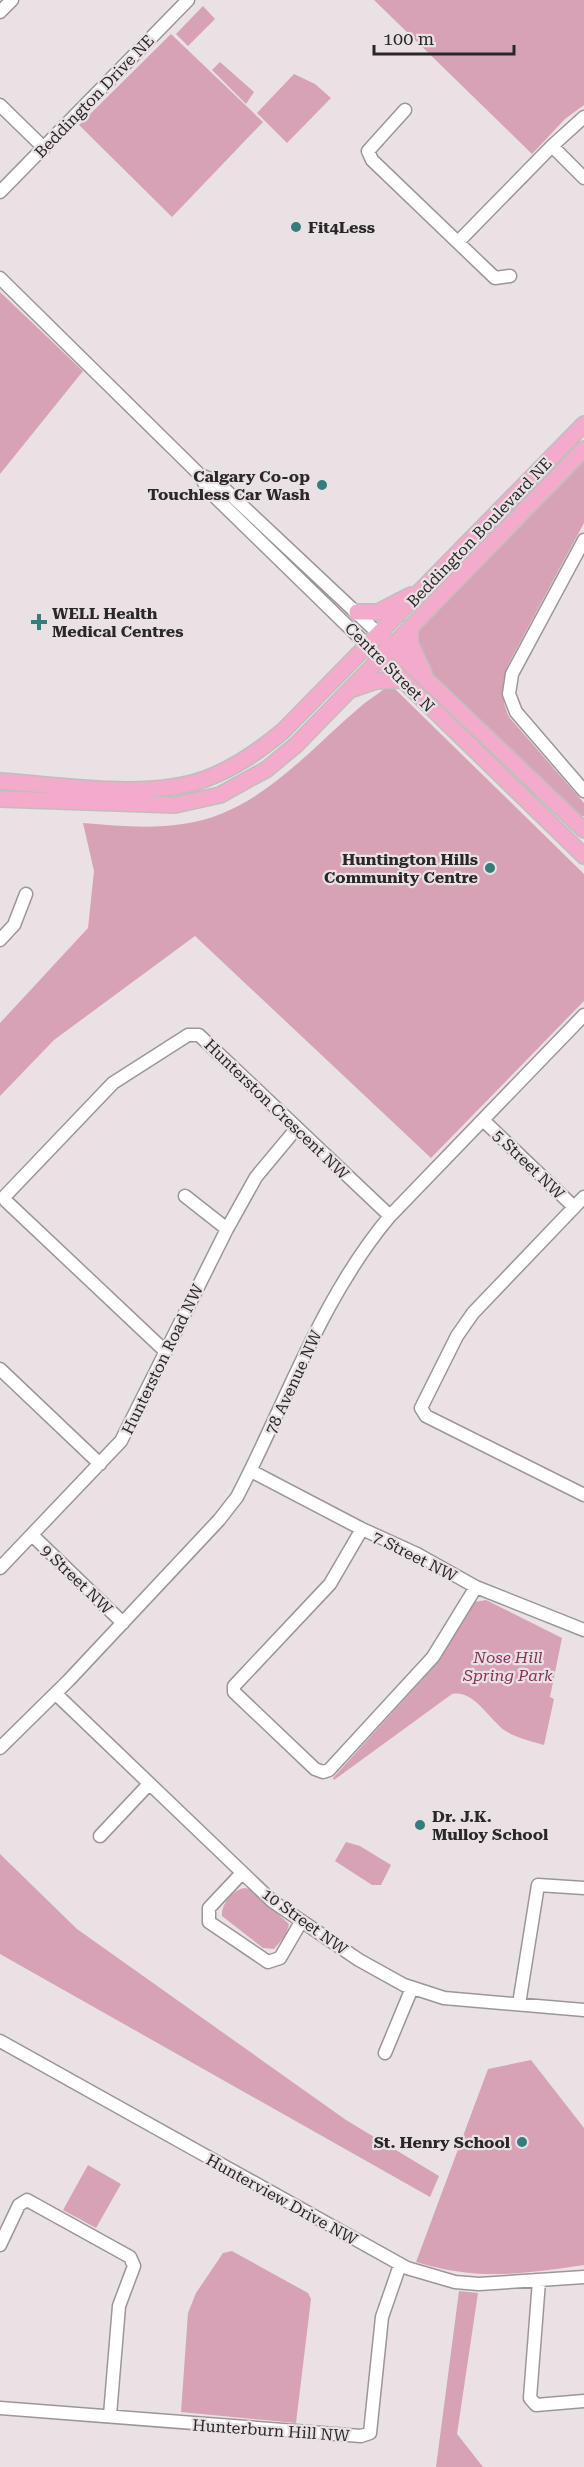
<svg xmlns="http://www.w3.org/2000/svg" width="584" height="2467" font-family="'Roboto Serif',serif">
<style>
.green{fill:#d7a2b6}
.lines{fill:none;stroke-linecap:round;stroke-linejoin:round}
.minor-casing{stroke:#9d9698;stroke-width:15}
.major-casing{stroke:#bfbebe;stroke-width:18}
.minor{stroke:#fff;stroke-width:12}
.major{stroke:#f4aacb;stroke-width:15}
.poi-dot{fill:#347d7c;stroke:#e9e1e3;stroke-width:2}
.labels{text-anchor:middle;stroke-width:4.5;stroke-linejoin:round;paint-order:stroke}
.street-label{font-size:16px;fill:#2a2728;stroke:#e9e1e3}
.poi-label{font-size:16px;font-weight:bold;fill:#2a2728;stroke:#e9e1e3;text-anchor:start}
.park-label{font-size:16px;font-style:italic;fill:#88315a;stroke:#e9e1e3}
</style>
<rect width="100%" height="100%" fill="#e9e1e3"/>
<path class="green" d="M374,0H584V105L565,119L532,154Z
M203,6L215,19L188,46L176,34Z
M171,34L263,122L172,217L79,125Z
M220,62L254,92L246,104L212,70Z
M294,74L315,84L331,98L287,143L257,113Z
M0,292L83,371L0,474Z
M584,458V523L510,661C501,680 500,698 509,717L584,803V816H579C541,780 431,691 417,646C414,638 418,631 422,625Z
M385,688L395,689L584,874V1001L431,1158L195,936L54,1040L0,1096V1023L88,928L94,871L83,823C117,826 150,829 183,824C257,814 307,752 360,707C368,700 377,695 385,688Z
M486,1600L562,1638L550,1697L554,1699L544,1745C531,1741 516,1738 504,1730C488,1718 474,1690 452,1694L334,1780L333,1778L438,1662L475,1602Z
M346,1842L360,1846L391,1865L381,1885H372L335,1861Z
M0,1854L77,1929L346,2120L439,2176L430,2197L0,1954Z
M244,1888L250,1889L289,1924L286,1935L274,1949L263,1948L222,1916C221,1904 233,1890 244,1888Z
M531,2060L584,2128V2265C522,2274 477,2281 416,2262L488,2069Z
M88,2165L121,2184L96,2228L63,2210Z
M232,2251L308,2293L311,2299L296,2423L181,2412L188,2313L196,2293L223,2253Z
M459,2291L478,2293L457,2434L483,2467H436Z"/>
<g class="lines">
<defs>
<path id="minor" d="M0,12L12,0
M0,105L44,148
M405,110L368,151L372,160L495,278L510,276
M584,117L552,146L584,178
M0,192L188,0
M458,242L552,146
M0,278L200,475L208,490L367,645
M200,475L216,481L379,634
M584,540L512,674L509,694L516,712L584,791
M0,940L14,925L26,894
M484,1121L574,1207
M185,1196L227,1229
M584,1197L473,1313L457,1336L421,1408L426,1416L584,1495
M165,1351L6,1201L5,1196L113,1083L188,1035H199L390,1216
M0,1369L100,1464
M251,1471L362,1529L417,1554L476,1587L584,1630
M362,1529L330,1584L234,1686V1692L315,1769L323,1772L329,1770L433,1657L476,1587
M32,1535L123,1623
M0,1568L121,1441L227,1229L256,1177L296,1129
M56,1694L272,1901L359,1960L404,1985L444,1998L584,2010
M0,1748L69,1680L219,1520L237,1497C286,1403 321,1298 390,1216L584,1015
M100,1836L149,1784
M242,1873L209,1908V1922L268,1962L280,1958L301,1922
M519,2004L538,1885L584,1888
M0,2041L407,2268L455,2282L479,2284L584,2277
M385,2053L412,1988
M0,2245L19,2205L27,2200L130,2257L134,2266L119,2306L110,2415
M539,2281L530,2398L536,2405L584,2401
M0,2408L361,2436L370,2433L382,2317L400,2265"/>
<path id="major" d="M357,612H378L411,595
M410,627V643L424,673
M385,640L584,830
M373,651L584,856
M350,690L376,681L401,680
M0,781C61,785 148,800 205,779C235,768 259,751 283,731L584,424
M0,799L175,805L220,795L267,769L296,745L584,449"/>
</defs>
<use href="#minor" class="minor-casing"/>
<use href="#major" class="major-casing"/>
<use href="#minor" class="minor"/>
<use href="#major" class="major"/>
</g>
<g class="poi-dot">
<circle cx="296" cy="227" r="6"/>
<circle cx="322" cy="485" r="6"/>
<path d="M36 613h6v6h6v6h-6v6h-6v-6h-6v-6h6z"/>
<circle cx="490" cy="868" r="6"/>
<circle cx="420" cy="1825" r="6"/>
<circle cx="522" cy="2142" r="6"/>
</g>
<g class="labels">
<g class="street-label">
<text transform="translate(94 96) rotate(-46)" y="6">Beddington Drive NE</text>
<text transform="translate(479 532) rotate(-46)" y="6">Beddington Boulevard NE</text>
<text transform="translate(390 667) rotate(45)" y="6">Centre Street N</text>
<text transform="translate(277 1109) rotate(44)" y="6">Hunterston Crescent NW</text>
<text transform="translate(529 1164) rotate(44)" y="6">5 Street NW</text>
<text transform="translate(162 1359) rotate(-64)" y="6">Hunterston Road NW</text>
<text transform="translate(293 1382) rotate(-65)" y="6">78 Avenue NW</text>
<text transform="translate(415 1556) rotate(27)" y="6">7 Street NW</text>
<text transform="translate(77 1579) rotate(44)" y="6">9 Street NW</text>
<text transform="translate(305 1921) rotate(36)" y="6">10 Street NW</text>
<text transform="translate(282 2199) rotate(29)" y="6">Hunterview Drive NW</text>
<text transform="translate(271 2430) rotate(4)" y="6">Hunterburn Hill NW</text>
</g>
<g class="poi-label">
<text x="308" y="233">Fit4Less</text>
<text x="310" y="482" text-anchor="end">Calgary Co-op<tspan x="310" dy="18">Touchless Car Wash</tspan></text>
<text x="52" y="619">WELL Health<tspan x="52" dy="18">Medical Centres</tspan></text>
<text x="478" y="865" text-anchor="end">Huntington Hills<tspan x="478" dy="18">Community Centre</tspan></text>
<text x="432" y="1822">Dr. J.K.<tspan x="432" dy="18">Mulloy School</tspan></text>
<text x="510" y="2148" text-anchor="end">St. Henry School</text>
</g>
<g class="park-label">
<text x="508" y="1663">Nose Hill<tspan x="508" dy="18">Spring Park</tspan></text>
</g>
</g>
<path d="M374 45v9h140v-9" fill="none" stroke="#2a2728" stroke-width="3"/>
<text x="383" y="45" font-size="18" fill="#2a2728" stroke="#e9e1e3" stroke-width="4.5" paint-order="stroke">100 m</text>
</svg>
